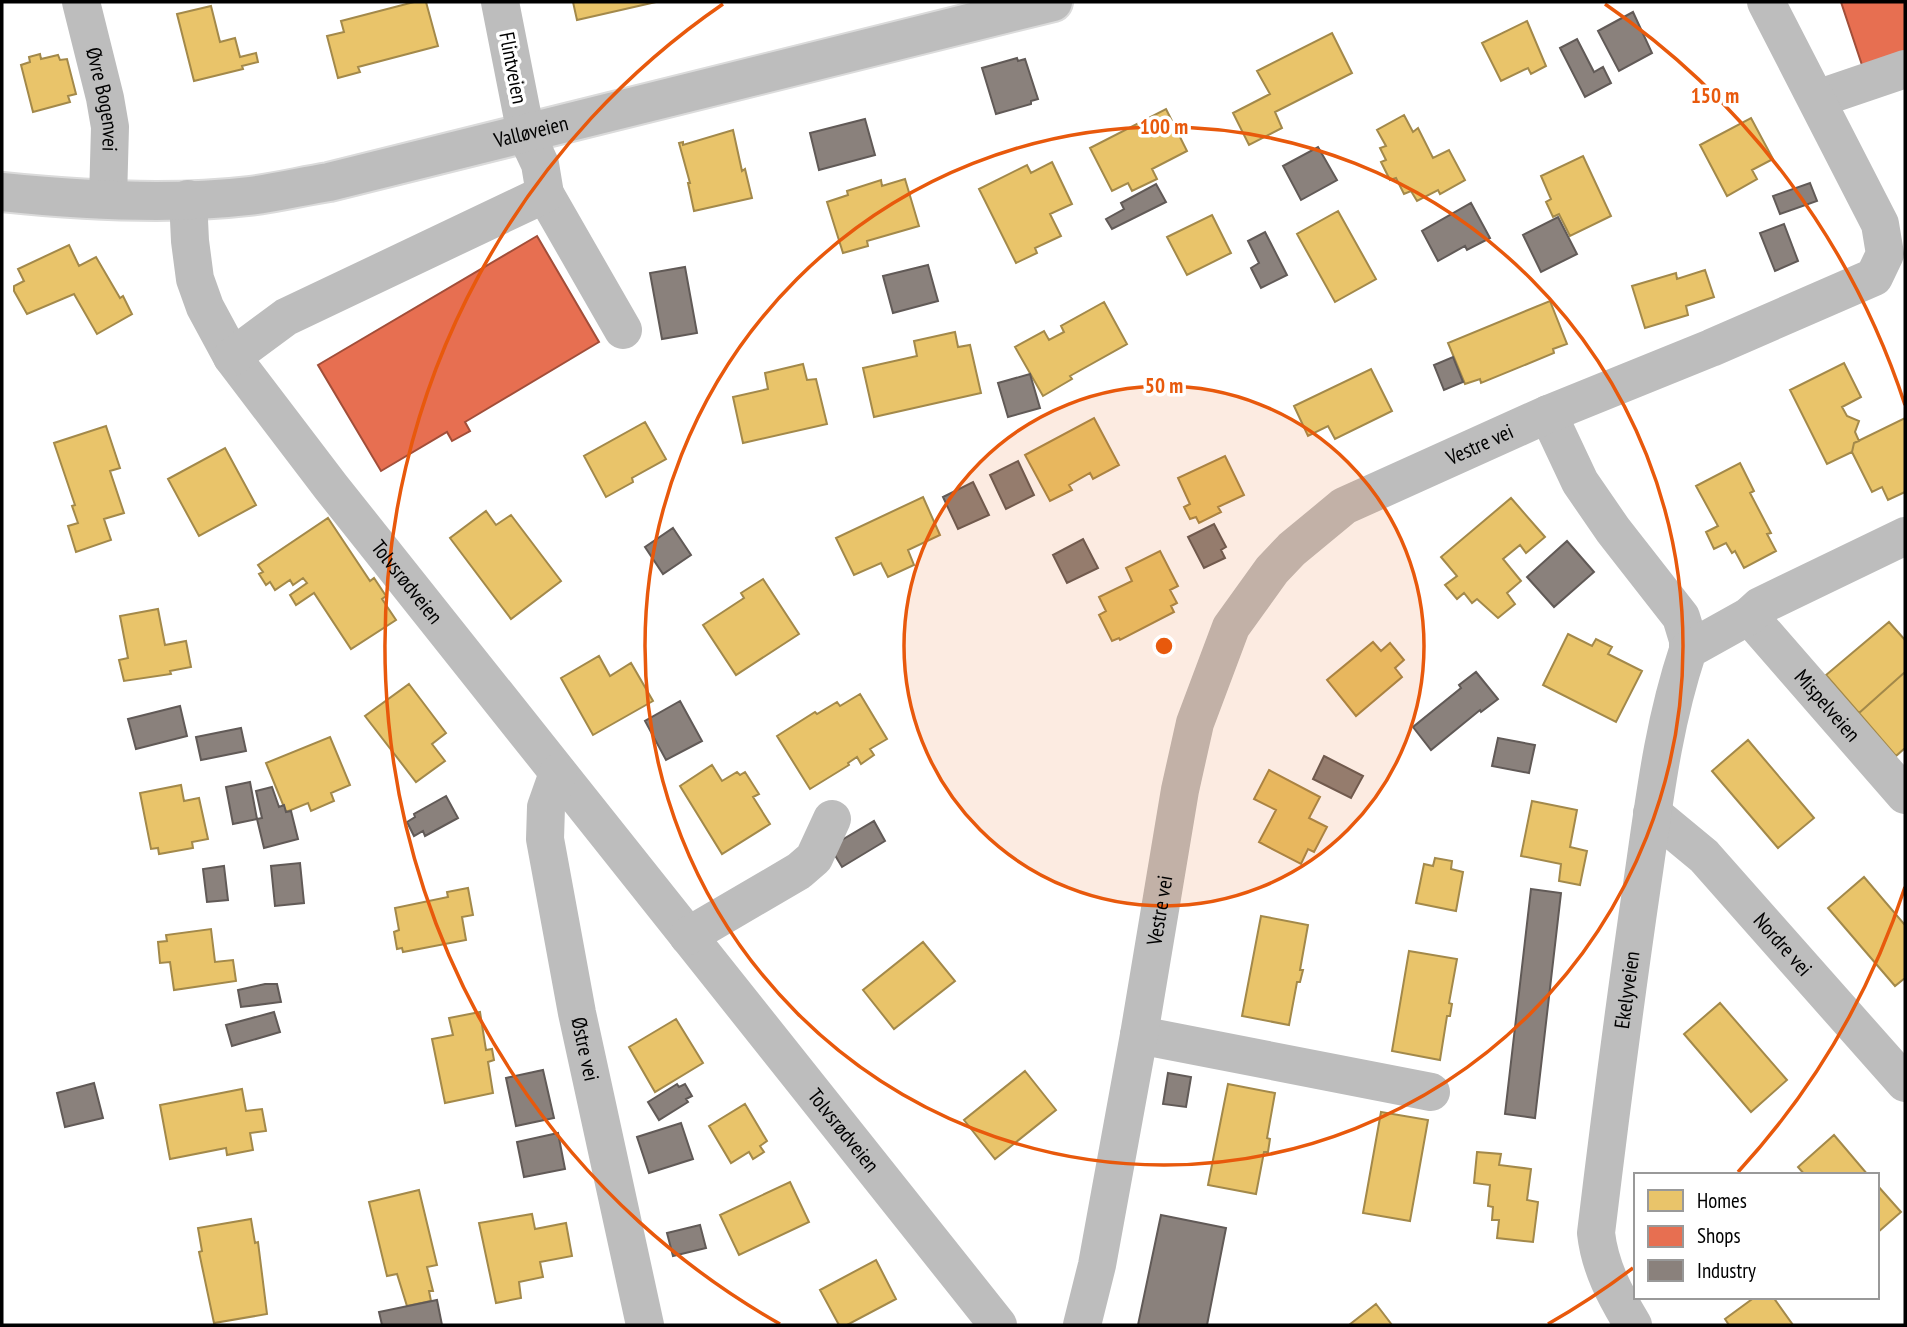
<svg xmlns="http://www.w3.org/2000/svg" width="1907" height="1327" font-family="'PT Sans Narrow',sans-serif">
<style>
.homes{fill:#e9c46a;stroke:#a3894a;stroke-width:2}
.shops{fill:#e76f51;stroke:#a24e39;stroke-width:2}
.industry{fill:#8a817c;stroke:#615a57;stroke-width:2}
.lines{fill:none;stroke-linecap:round;stroke-linejoin:round}
.major-casing{stroke:#dbdbdb;stroke-width:42}
.minor{stroke:#bdbdbd;stroke-width:38}
.major{stroke:#bdbdbd;stroke-width:38}
.ring{fill:none;stroke:#e8590c;stroke-width:3.5}
.labels{text-anchor:middle;stroke-width:7;stroke-linejoin:round;paint-order:stroke}
.street-label{font-size:21px;fill:#000;stroke:#fff}
.centre{fill:#e8590c;stroke:#fff;stroke-width:3.5}
.ring-label{font-size:21px;text-anchor:middle;font-weight:bold;fill:#e8590c;stroke:#fff;stroke-width:7;stroke-linejoin:round;paint-order:stroke}
</style>
<rect width="100%" height="100%" fill="#fff"/>
<path class="homes" d="M414,2H426L438,46L358,67L360,72L338,78L327,36L344,32L341,21Z
M573,2H656L577,20Z
M211,6L220,42L235,38L240,57L256,53L258,62L242,66L243,69L194,81L177,14Z
M1527,21L1546,66L1531,74L1528,68L1501,81L1482,43Z
M1332,33L1352,73L1275,112L1282,128L1249,145L1233,113L1270,94L1257,71Z
M40,54L41,59L58,55L60,60L67,59L76,94L68,96L70,102L33,112L21,65L30,62L29,57Z
M1166,109L1187,151L1152,169L1157,179L1132,191L1128,183L1112,191L1090,148Z
M1404,115L1413,132L1418,128L1433,158L1449,150L1465,180L1440,194L1438,190L1417,201L1411,191L1404,194L1396,178L1390,180L1381,162L1386,160L1380,148L1386,146L1377,130Z
M1751,118L1773,159L1752,170L1757,179L1727,196L1700,145Z
M733,130L742,171L745,169L752,198L694,211L688,183H690L679,143L683,142V145Z
M1583,156L1611,216L1570,236L1559,214L1553,217L1546,202L1551,199L1541,176Z
M1052,162L1072,204L1050,214L1061,236L1035,248L1037,253L1016,263L979,189L1027,165L1031,173Z
M905,179L919,226L867,241L868,246L843,253L827,202L848,195L847,191L881,180L882,186Z
M1338,211L1376,279L1335,302L1297,234Z
M1212,215L1231,253L1187,275L1167,237Z
M69,245L79,266L96,257L120,298L123,296L132,314L97,334L74,294L27,314L14,291V286L24,281L18,269Z
M1705,270L1714,297L1686,306L1688,315L1645,328L1632,286L1676,273L1677,279Z
M1550,301L1567,344L1553,349L1554,353L1481,383L1480,379L1465,384L1448,343Z
M1104,302L1127,344L1070,376L1072,379L1043,396L1015,347L1044,331L1049,340L1064,332L1061,326Z
M955,332L958,347L970,345L981,393L874,417L863,368L917,356L914,341Z
M1844,363L1861,397L1842,407L1847,416L1859,421L1855,432L1859,441L1854,443L1852,452L1827,464L1790,390Z
M803,364L807,380L816,379L827,424L743,443L733,397L768,389L765,373Z
M1371,369L1392,411L1335,439L1328,426L1308,436L1294,406Z
M1094,418L1119,465L1093,479L1090,473L1069,485L1072,490L1050,501L1025,455Z
M1905,418V492L1888,500L1882,487L1872,492L1852,452L1854,443Z
M645,422L666,459L632,478L633,482L606,497L584,456Z
M106,426L120,468L110,471L124,513L104,519L111,540L76,552L68,526L78,523L72,506L75,505L54,443Z
M225,448L256,505L199,536L168,479Z
M1225,456L1244,495L1218,507L1221,512L1199,523L1196,517L1190,519L1184,507L1190,504L1178,478Z
M1740,463L1754,491L1750,493L1771,533L1767,534L1776,551L1744,568L1735,551L1732,553L1726,543L1714,549L1706,532L1718,526L1696,486Z
M923,497L940,535L908,550L914,565L888,577L881,563L854,575L836,538Z
M1511,498L1545,537L1526,553L1520,545L1503,559L1521,581L1507,593L1515,604L1498,618L1477,599L1472,603L1464,593L1457,599L1445,585L1457,576L1441,557Z
M486,511L496,525L511,515L561,581L511,619L450,538Z
M328,518L370,581L374,578L386,596L382,599L396,620L351,649L314,593L296,605L290,595L307,583L303,578L293,585L290,580L275,590L270,582L266,585L259,574L263,572L258,565Z
M1160,551L1178,586L1170,590L1177,603L1171,606L1174,612L1120,640L1119,638L1112,641L1099,615L1106,611L1099,597L1132,581L1126,568Z
M763,579L799,634L736,675L703,625L744,598L741,593Z
M158,609L165,645L186,641L191,667L170,671L171,674L124,681L119,660L128,658L120,616Z
M1889,622L1905,640V672L1859,713L1826,675Z
M1568,634L1592,646L1596,639L1612,647L1608,654L1642,671L1616,722L1543,685Z
M1373,642L1381,651L1390,643L1404,660L1395,668L1402,677L1356,716L1327,680Z
M599,656L610,676L631,663L653,701L593,735L561,678Z
M1905,672V748L1896,756L1859,713Z
M409,684L446,733L432,744L445,761L416,782L365,716Z
M860,694L887,739L870,749L874,755L861,764L857,757L848,763L849,765L810,789L777,736L815,712L817,714L837,702L840,706Z
M330,737L350,785L331,793L334,801L311,811L308,803L286,812L266,763Z
M1748,740L1814,818L1778,848L1712,771Z
M712,765L722,781L737,772L740,775L745,772L759,794L753,797L770,824L722,854L680,786Z
M1269,770L1320,797L1309,818L1327,827L1314,852L1308,849L1301,864L1259,842L1276,810L1254,799Z
M181,785L184,801L199,798L208,839L192,842L193,848L159,854L158,848L151,849L140,793Z
M1532,801L1577,810L1570,847L1587,851L1580,885L1559,881L1561,864L1521,856Z
M1435,858L1452,861L1451,869L1463,872L1456,911L1416,903L1424,864L1433,866Z
M1864,877L1905,925V978L1895,986L1828,908Z
M468,888L473,915L462,917L466,940L403,952L402,948L397,949L394,932L399,930L395,908L448,897L447,892Z
M1261,916L1308,925L1300,970H1303L1300,982H1297L1289,1025L1242,1016Z
M211,929L215,962L233,960L236,981L174,990L170,962L160,963L158,942L167,941L166,935Z
M923,942L955,981L894,1029L863,990Z
M1409,951L1457,959L1449,1003L1452,1004L1450,1016H1447L1440,1060L1392,1051Z
M1720,1003L1787,1080L1751,1112L1684,1034Z
M480,1012L486,1050L492,1049L494,1060L488,1062L493,1093L445,1103L432,1039L453,1035L449,1018Z
M676,1019L703,1063L655,1092L629,1047Z
M1025,1071L1056,1110L995,1159L964,1120Z
M1228,1084L1275,1093L1267,1138L1270,1139L1268,1152H1264L1256,1194L1208,1185Z
M242,1089L246,1111L262,1109L266,1131L250,1133L253,1150L227,1155L226,1148L170,1159L160,1105Z
M745,1104L767,1141L760,1146L764,1152L753,1159L749,1152L731,1163L709,1126Z
M1381,1112L1428,1120L1410,1221L1363,1213Z
M1834,1135L1868,1175H1805L1798,1167Z
M1477,1152L1501,1154L1499,1165L1531,1169L1527,1200L1538,1202L1533,1242L1497,1238L1499,1220H1492L1493,1207L1488,1206L1490,1185L1474,1183Z
M790,1182L809,1222L739,1255L720,1215Z
M1877,1185L1901,1212L1877,1233Z
M419,1190L437,1265L427,1267L433,1291H429L431,1301L407,1306L397,1274L387,1276L369,1202Z
M532,1214L535,1229L566,1223L572,1256L540,1262L543,1277L519,1282L521,1298L496,1303L479,1223Z
M251,1219L255,1243L258,1242L267,1314L214,1323L199,1252L202,1251L198,1228Z
M876,1260L896,1299L847,1325H839L820,1290Z
M1755,1297H1773L1793,1325H1729L1725,1319Z
M1376,1304L1392,1325H1349Z"/>
<path class="shops" d="M1841,2H1905V54L1863,68Z
M537,236L599,342L465,422L470,431L452,441L447,432L381,471L318,365Z"/>
<path class="industry" d="M1633,12L1652,53L1619,71L1598,31Z
M1577,39L1594,72L1603,67L1611,83L1585,97L1560,48Z
M1017,58L1018,61L1025,59L1038,99L1031,101V104L996,114L982,68Z
M865,119L875,155L819,170L810,133Z
M1318,147L1337,180L1301,200L1283,166Z
M1810,183L1817,201L1780,214L1773,196Z
M1156,184L1166,202L1112,229L1106,219L1124,209L1121,203Z
M1471,203L1490,238L1467,250L1465,246L1438,261L1422,231Z
M1558,217L1577,254L1541,272L1523,235Z
M1784,224L1798,261L1775,271L1760,233Z
M1265,232L1287,275L1261,288L1251,268L1259,263L1248,241Z
M928,265L938,301L893,313L883,276Z
M685,267L697,333L662,339L650,273Z
M1453,357L1463,382L1444,390L1434,365Z
M1030,374L1040,408L1008,417L998,383Z
M1018,461L1034,495L1006,509L990,475Z
M973,482L989,515L958,529L943,497Z
M1214,524L1226,547L1221,550L1225,558L1204,568L1188,537Z
M673,528L691,555L663,574L645,547Z
M1083,539L1098,568L1067,583L1053,555Z
M1567,541L1594,572L1554,607L1527,577Z
M1476,672L1498,699L1481,712L1480,710L1431,750L1413,727L1461,688L1459,685Z
M680,701L702,741L666,760L645,721Z
M180,706L187,736L136,749L128,719Z
M241,728L246,751L201,760L196,737Z
M1498,738L1535,745L1529,773L1492,766Z
M1324,756L1363,776L1351,798L1313,779Z
M250,782L257,819L233,824L226,787Z
M272,787L279,807L284,805L286,812L291,811L298,839L264,848L257,819L262,818L256,791Z
M446,796L458,818L425,836L423,831L414,836L407,822L415,817L414,814Z
M874,821L885,841L842,867L830,847Z
M300,863L304,903L275,906L271,866Z
M224,866L228,900L207,902L203,869Z
M1531,889L1561,893L1535,1118L1505,1114Z
M265,984H277L281,1002L241,1007L238,990Z
M274,1012L280,1032L232,1046L226,1025Z
M543,1070L554,1118L516,1126L506,1078Z
M1168,1073L1191,1077L1186,1107L1163,1104Z
M94,1083L103,1118L65,1127L57,1093Z
M677,1084L679,1087L685,1084L692,1096L686,1099L688,1102L659,1120L648,1102Z
M681,1123L693,1159L649,1173L637,1137Z
M558,1133L565,1169L524,1177L517,1142Z
M1161,1215L1226,1228L1207,1325H1138Z
M700,1225L706,1248L673,1256L667,1233Z
M437,1300L442,1325H382L379,1312Z"/>
<g class="lines">
<defs>
<g id="major">
<path id="s8" d="M2,192C79,200 172,205 249,196C276,193 303,186 329,182L1053,2"/>
</g>
</defs>
<use href="#major" class="major-casing"/>
<g class="minor">
<path id="s1" d="M81,2L105,98L110,127L108,199"/>
<path d="M1817,99L1905,69"/>
<path d="M545,194L623,330"/>
<path id="s2" d="M188,199L190,241L195,279L205,307L232,357L331,487L998,1325"/>
<path d="M232,357L286,317L545,194L540,164L526,134L500,2"/>
<path d="M1548,414L1580,482L1613,530L1681,617L1688,640V650"/>
<path id="s3" d="M1749,616L1905,795"/>
<path id="s4" d="M558,773L546,807L545,839L577,1013L645,1325"/>
<path id="s5" d="M1652,813L1704,856L1905,1083"/>
<path d="M688,936L799,871L814,858L832,819"/>
<path d="M1139,1035L1431,1092"/>
<path id="s6" d="M1082,1325L1097,1265L1139,1035L1180,790L1195,723L1231,627L1272,570L1292,549L1344,506L1548,414L1711,348L1874,277L1885,254L1880,224L1766,2"/>
<path id="s7" d="M1633,1325C1615,1295 1600,1268 1596,1233C1610,1117 1625,1001 1642,885C1654,804 1662,728 1688,650L1749,616L1760,606L1905,536"/>
</g>
<use href="#major" class="major"/>
</g>
<circle cx="1164" cy="646" r="260" fill="#e8590c" fill-opacity=".12"/>
<g class="ring">
<circle cx="1164" cy="646" r="260"/>
<circle cx="1164" cy="646" r="519"/>
<path d="M1905 887A779 779 0 0 1 1738 1172M1633 1268A779 779 0 0 1 1548 1324M780 1324A779 779 0 0 1 723 4M1605 4A779 779 0 0 1 1905 405"/>
</g>
<g class="labels">
<g class="street-label">
<text transform="translate(513 68) rotate(79)" y="7">Flintveien</text>
<text dy="7" stroke="none"><textPath href="#s1" startOffset="100">Øvre Bogenvei</textPath></text>
<text dy="7" stroke="none"><textPath href="#s8" startOffset="537">Valløveien</textPath></text>
<text dy="7" stroke="none"><textPath href="#s6" startOffset="1031">Vestre vei</textPath></text>
<text dy="7" stroke="none"><textPath href="#s2" startOffset="452">Tolvsrødveien</textPath></text>
<text dy="7" stroke="none"><textPath href="#s3" startOffset="119">Mispelveien</textPath></text>
<text dy="7" stroke="none"><textPath href="#s6" startOffset="422">Vestre vei</textPath></text>
<text dy="7" stroke="none"><textPath href="#s5" startOffset="186">Nordre vei</textPath></text>
<text dy="7" stroke="none"><textPath href="#s7" startOffset="345">Ekelyveien</textPath></text>
<text dy="7" stroke="none"><textPath href="#s4" startOffset="282">Østre vei</textPath></text>
<text dy="7" stroke="none"><textPath href="#s2" startOffset="1153">Tolvsrødveien</textPath></text>
</g>
</g>
<circle cx="1164" cy="646" r="10" class="centre"/>
<g class="ring-label">
<text x="1715" y="103">150 m</text>
<text x="1164" y="134">100 m</text>
<text x="1164" y="393">50 m</text>
</g>
<rect width="1907" height="1327" fill="none" stroke="#000000" stroke-width="7"/>
<rect x="1634" y="1173" width="245" height="126" fill="#ffffff" stroke="#999999" stroke-width="2"/>
<rect x="1648" y="1190" width="35" height="21" fill="#e9c46a" stroke="#999999" stroke-width="2"/>
<text x="1697" y="1208" font-size="21" fill="#000000">Homes</text>
<rect x="1648" y="1226" width="35" height="21" fill="#e76f51" stroke="#999999" stroke-width="2"/>
<text x="1697" y="1243" font-size="21" fill="#000000">Shops</text>
<rect x="1648" y="1260" width="35" height="21" fill="#8a817c" stroke="#999999" stroke-width="2"/>
<text x="1697" y="1278" font-size="21" fill="#000000">Industry</text>
</svg>
